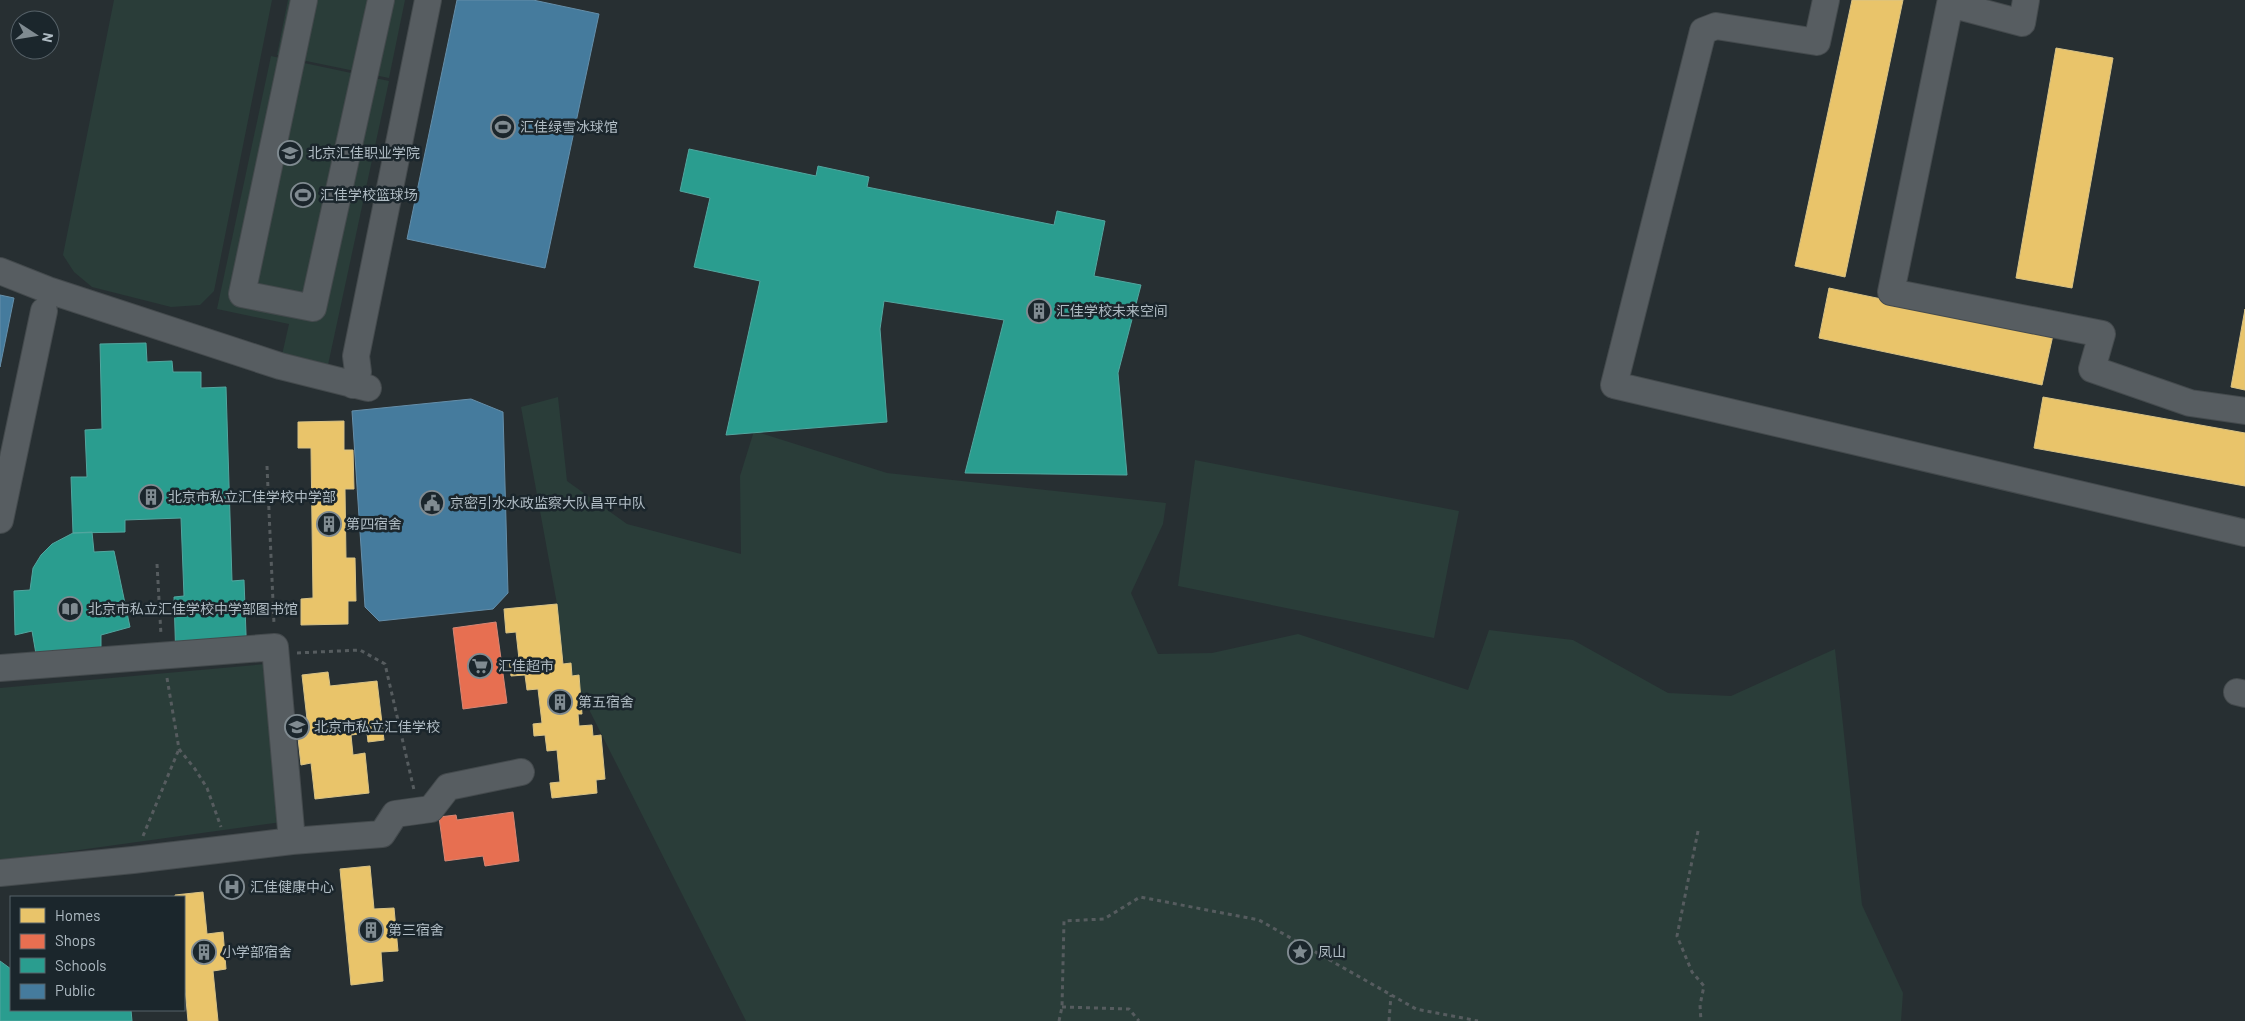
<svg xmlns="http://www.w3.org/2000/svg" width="2245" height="1021" font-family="Barlow,'Noto Sans SC',sans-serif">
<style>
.green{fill:#2a3d39}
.homes{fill:#e9c46a;stroke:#d8c285}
.shops{fill:#e76f51;stroke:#d68674}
.schools{fill:#2a9d8f;stroke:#52a69f}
.public{fill:#457b9d;stroke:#658ea9}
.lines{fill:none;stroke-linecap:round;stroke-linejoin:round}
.minor-casing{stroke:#444a4d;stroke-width:28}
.path{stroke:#565c5f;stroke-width:3;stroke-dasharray:4 4;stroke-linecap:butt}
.minor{stroke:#575d61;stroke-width:26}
.labels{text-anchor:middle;stroke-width:5;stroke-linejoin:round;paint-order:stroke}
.poi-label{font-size:14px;fill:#b0bcc4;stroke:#1b262c;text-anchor:start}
</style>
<rect width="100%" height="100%" fill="#272f32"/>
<path class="green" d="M114,0H272L214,291L200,305L171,307L92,287L74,272L63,255Z
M288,0H405L389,78L277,55Z
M271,56L389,81L328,365L282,355L289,324L217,309Z
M558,397L567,481L627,524L741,554L740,476L754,431L887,473L1166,503L1163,524L1131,593L1158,654L1212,653L1298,634L1468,690L1489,630L1573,640L1668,693L1731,696L1835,649L1862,905L1903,993L1901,1021H746L555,642L557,604L521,407Z
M1195,460L1459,511L1434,638L1178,586Z
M266,664L282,822L0,861V688Z"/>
<path class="homes" d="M1852,0H1903L1845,277L1795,266Z
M2056,48L2113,58L2072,288L2016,278Z
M1829,288L2053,335L2042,385L1819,338Z
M2245,309V390L2231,387Z
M2043,397L2245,433V486L2034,448Z
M344,421V450H353L354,489H345L346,558H355L356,601H348V624L301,625V599L313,598L311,448H298V422Z
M557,604L563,664L571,663L572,676L579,675L582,714H578L579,726L592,725L593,736L601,735L605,779L596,780L597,793L552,798L550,783L560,782L557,750L547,751L545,735L534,736L533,724L542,723L538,689L527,690L525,675L511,676L509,660L519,659L516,632L506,633L504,609Z
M328,672L330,686L377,681L384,740L368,742L367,733L351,735L353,755L365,753L369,793L315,799L311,763L301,765L297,729L308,728L302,675Z
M370,866L374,909L394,908L398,951L381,952L383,981L351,985L340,869Z
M203,892L207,934L223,932L226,969L213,971L218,1021H188L184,978V897H175V895Z"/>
<path class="shops" d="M496,622L507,703L463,709L453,628Z
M513,812L519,861L485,866L483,856L445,861L439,817L456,815L457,820Z"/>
<path class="schools" d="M689,149L816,176L818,166L869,177L867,187L1054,225L1057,211L1105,221L1094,276L1141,285L1118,373L1127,475L965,473L1004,320L884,301L880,329L887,422L726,435L760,281L694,267L710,198L680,191Z
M146,343L147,362L172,361L173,372H201V388L226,387L232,581L244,580L247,661L176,663L174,597L184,596L181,518L125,520V532L73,533L71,477H87L85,430L102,429L100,344Z
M92,532L94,552L114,551L130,627L101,635V649L36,654L32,631L15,635L14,591L30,590L33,568L41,555L52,544L73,533Z
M0,961L11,969V1010H131L132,1021H0Z"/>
<path class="public" d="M457,0H533L599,14L545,268L407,239Z
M0,295L14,298L0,367Z
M471,399L503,412L508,593L493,609L379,621L365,607L352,411Z"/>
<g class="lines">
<defs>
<path id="minor" d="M304,0L242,294L313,308L381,0
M1826,0L1817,42L1716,26L1703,31L1614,385L2245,533
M2026,0L2022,23L1950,4L1891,292L2102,334L2092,369L2190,403L2245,411
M0,271L48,290L280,366L368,388
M353,385L358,372L356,356L428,0
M0,520L44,311
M0,668L275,647L292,841L133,860L0,873
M2237,692L2245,694
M292,841L382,834L395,814L431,809L448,787L521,772"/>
</defs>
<use href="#minor" class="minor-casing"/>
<path class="path" d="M267,466L274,624
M157,564L161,635
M297,653L360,650L385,664L414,790
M167,678L179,749L195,769L207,788L221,827
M1698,831L1677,936L1692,972L1704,986L1700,1005L1701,1021
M143,836L179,749
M1062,1007L1129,1009L1139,1021
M1059,1021L1062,1007L1064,921L1104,919L1140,897L1259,920L1416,1009L1478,1021
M1389,1021L1391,995"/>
<use href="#minor" class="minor"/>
</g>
<defs>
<symbol id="stadium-ring" viewBox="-11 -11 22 22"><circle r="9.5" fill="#1b262c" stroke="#808b91" stroke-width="1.5"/><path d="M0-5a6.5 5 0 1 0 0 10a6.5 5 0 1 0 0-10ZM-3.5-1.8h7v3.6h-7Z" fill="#808b91"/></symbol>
<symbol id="university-ring" viewBox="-11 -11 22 22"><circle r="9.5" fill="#1b262c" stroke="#808b91" stroke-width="1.5"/><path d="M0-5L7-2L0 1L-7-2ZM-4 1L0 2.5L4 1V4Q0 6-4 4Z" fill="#808b91"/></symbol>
<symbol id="building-ring" viewBox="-11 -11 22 22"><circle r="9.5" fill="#1b262c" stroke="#808b91" stroke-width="1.5"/><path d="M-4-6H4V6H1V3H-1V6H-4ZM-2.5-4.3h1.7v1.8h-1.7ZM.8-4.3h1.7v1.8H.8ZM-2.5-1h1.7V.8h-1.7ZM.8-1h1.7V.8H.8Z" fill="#808b91"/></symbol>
<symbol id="civic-ring" viewBox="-11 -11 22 22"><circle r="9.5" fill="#1b262c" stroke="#808b91" stroke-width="1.5"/><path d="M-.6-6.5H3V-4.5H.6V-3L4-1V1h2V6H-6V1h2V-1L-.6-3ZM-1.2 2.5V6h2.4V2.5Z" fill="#808b91"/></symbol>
<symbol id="library-ring" viewBox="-11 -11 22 22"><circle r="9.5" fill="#1b262c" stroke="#808b91" stroke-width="1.5"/><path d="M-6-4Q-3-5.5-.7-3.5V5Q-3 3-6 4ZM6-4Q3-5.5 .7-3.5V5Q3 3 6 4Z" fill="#808b91"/></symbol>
<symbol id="supermarket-ring" viewBox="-11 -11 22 22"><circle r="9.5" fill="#1b262c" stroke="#808b91" stroke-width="1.5"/><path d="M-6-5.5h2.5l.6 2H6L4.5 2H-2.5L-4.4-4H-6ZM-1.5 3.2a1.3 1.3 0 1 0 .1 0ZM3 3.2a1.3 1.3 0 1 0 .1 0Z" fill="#808b91"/></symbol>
<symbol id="school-ring" viewBox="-11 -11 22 22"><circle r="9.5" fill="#1b262c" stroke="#808b91" stroke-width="1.5"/><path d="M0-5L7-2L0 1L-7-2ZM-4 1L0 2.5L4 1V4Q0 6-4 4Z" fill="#808b91"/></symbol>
<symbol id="hospital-ring" viewBox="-11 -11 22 22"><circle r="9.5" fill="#1b262c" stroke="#808b91" stroke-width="1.5"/><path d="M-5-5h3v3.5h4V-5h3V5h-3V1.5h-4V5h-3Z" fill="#808b91"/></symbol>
<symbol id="sight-ring" viewBox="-11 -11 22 22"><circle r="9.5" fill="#1b262c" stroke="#808b91" stroke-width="1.5"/><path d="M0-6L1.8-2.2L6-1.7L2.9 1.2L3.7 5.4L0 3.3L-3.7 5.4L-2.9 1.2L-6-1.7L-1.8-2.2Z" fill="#808b91"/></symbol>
</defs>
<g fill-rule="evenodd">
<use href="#stadium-ring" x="489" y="113" width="28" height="28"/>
<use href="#university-ring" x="276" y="139" width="28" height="28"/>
<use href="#stadium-ring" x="289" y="181" width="28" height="28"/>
<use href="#building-ring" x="1025" y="297" width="28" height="28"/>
<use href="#building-ring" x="137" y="483" width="28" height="28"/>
<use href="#civic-ring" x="418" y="489" width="28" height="28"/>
<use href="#building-ring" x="315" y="510" width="28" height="28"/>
<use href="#library-ring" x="56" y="595" width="28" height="28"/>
<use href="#supermarket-ring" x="466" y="652" width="28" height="28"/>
<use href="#building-ring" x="546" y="688" width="28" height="28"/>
<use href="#school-ring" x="283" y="713" width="28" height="28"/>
<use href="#hospital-ring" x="218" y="873" width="28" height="28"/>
<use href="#building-ring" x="357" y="916" width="28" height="28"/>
<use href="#building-ring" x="190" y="938" width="28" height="28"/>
<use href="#sight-ring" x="1286" y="938" width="28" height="28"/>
</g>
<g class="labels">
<g class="poi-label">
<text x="520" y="132">汇佳绿雪冰球馆</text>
<text x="308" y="158">北京汇佳职业学院</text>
<text x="320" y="200">汇佳学校篮球场</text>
<text x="1056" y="316">汇佳学校未来空间</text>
<text x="168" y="502">北京市私立汇佳学校中学部</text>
<text x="450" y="508">京密引水水政监察大队昌平中队</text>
<text x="346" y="529">第四宿舍</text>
<text x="88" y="614">北京市私立汇佳学校中学部图书馆</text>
<text x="498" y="671">汇佳超市</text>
<text x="578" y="707">第五宿舍</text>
<text x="314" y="732">北京市私立汇佳学校</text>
<text x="250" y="892">汇佳健康中心</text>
<text x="388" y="935">第三宿舍</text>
<text x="222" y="957">小学部宿舍</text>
<text x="1318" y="957">凤山</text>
</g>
</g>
<rect x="10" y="896" width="175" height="115" fill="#1b262c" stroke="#576269"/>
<rect x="20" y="908" width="25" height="15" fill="#e9c46a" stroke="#576269"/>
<text x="55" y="921" font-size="15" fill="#b0bcc4">Homes</text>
<rect x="20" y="934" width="25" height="15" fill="#e76f51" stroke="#576269"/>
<text x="55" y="946" font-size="15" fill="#b0bcc4">Shops</text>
<rect x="20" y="958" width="25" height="15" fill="#2a9d8f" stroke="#576269"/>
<text x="55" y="971" font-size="15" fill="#b0bcc4">Schools</text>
<rect x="20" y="984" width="25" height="15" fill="#457b9d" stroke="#576269"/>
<text x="55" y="996" font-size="15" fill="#b0bcc4">Public</text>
<g transform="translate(35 35) rotate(102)"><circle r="24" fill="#1b262c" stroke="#576269"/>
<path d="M0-4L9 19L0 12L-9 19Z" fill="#808b91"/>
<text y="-8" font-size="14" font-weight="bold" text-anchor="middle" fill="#b0bcc4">N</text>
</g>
</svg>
